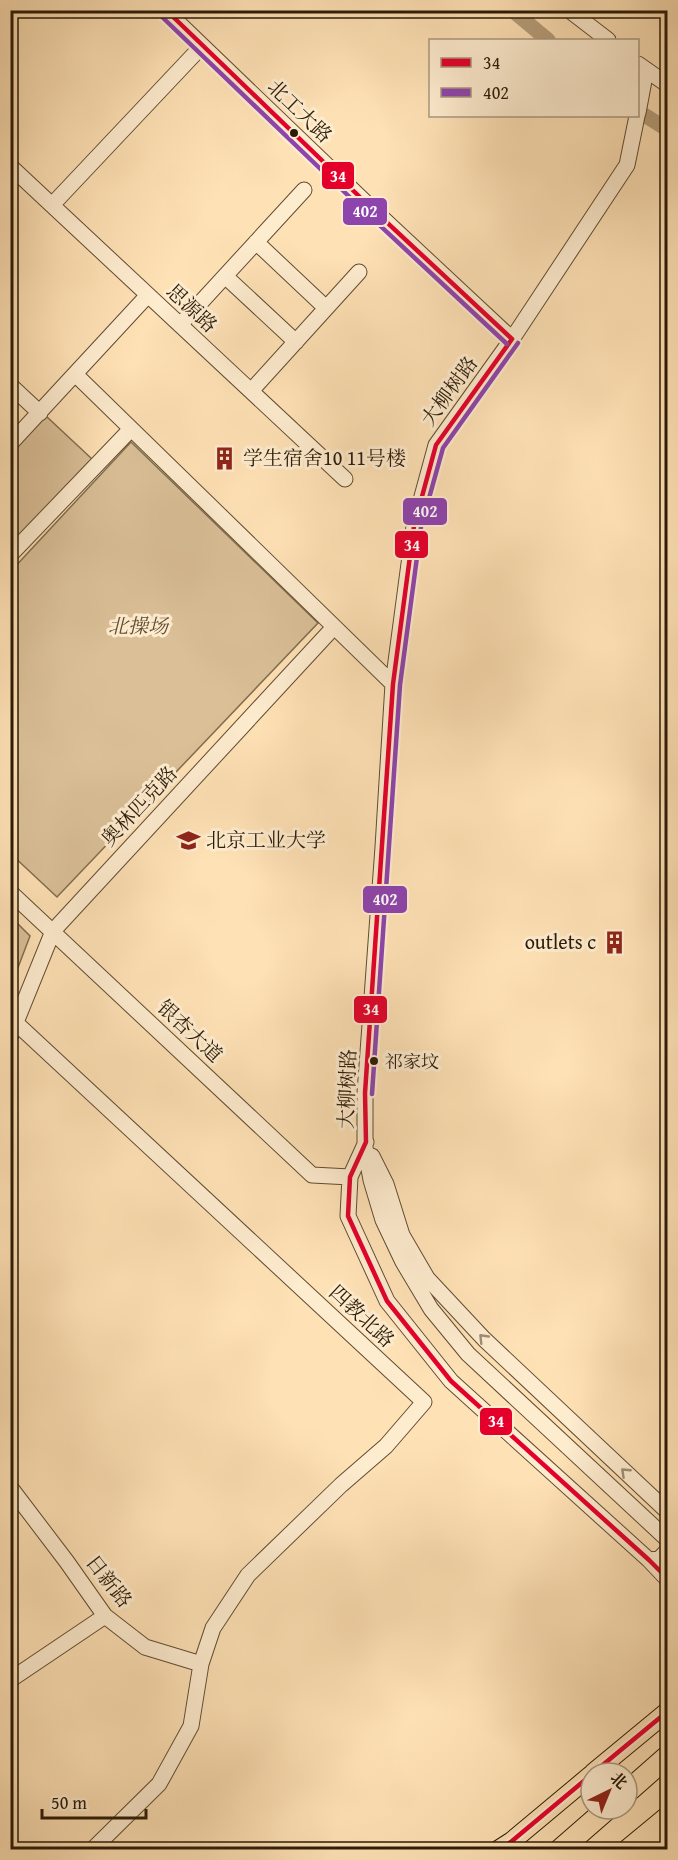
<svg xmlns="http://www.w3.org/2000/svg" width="678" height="1860" font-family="'Gentium Book Plus','Noto Serif SC',serif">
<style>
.green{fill:#dabf97;stroke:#826d4f;stroke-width:1.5}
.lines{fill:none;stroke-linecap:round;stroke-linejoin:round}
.canal{stroke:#b69e7a;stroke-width:15}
.minor-casing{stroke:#604c32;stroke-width:17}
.major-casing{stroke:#2b1b07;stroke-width:20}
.highway-casing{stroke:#2b1b07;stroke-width:23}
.minor{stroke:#feeccf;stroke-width:15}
.major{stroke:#fee1b5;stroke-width:18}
.highway{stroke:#fee1b5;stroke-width:21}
.bus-1-casing{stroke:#feeccf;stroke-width:9}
.bus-2-casing{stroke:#feeccf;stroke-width:9}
.bus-1{stroke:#e4002b;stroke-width:4.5}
.bus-2{stroke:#8e44ad;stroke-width:4.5}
.oneway{stroke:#9f8e75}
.bus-dot{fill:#2b1b07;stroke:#feeccf;stroke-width:2}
.labels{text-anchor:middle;stroke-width:6;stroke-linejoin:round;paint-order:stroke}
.bus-label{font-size:18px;fill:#2b1b07;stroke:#feeccf;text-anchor:start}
.street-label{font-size:20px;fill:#2b1b07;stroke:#feeccf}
.poi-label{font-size:20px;fill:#2b1b07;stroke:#feeccf;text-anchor:start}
.park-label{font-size:20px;font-style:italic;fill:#604c32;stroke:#feeccf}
.line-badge{stroke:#feeccf;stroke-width:2}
.badge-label{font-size:16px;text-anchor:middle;font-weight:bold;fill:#fff}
</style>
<rect width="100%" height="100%" fill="#fee1b5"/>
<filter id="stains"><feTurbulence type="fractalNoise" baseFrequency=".00333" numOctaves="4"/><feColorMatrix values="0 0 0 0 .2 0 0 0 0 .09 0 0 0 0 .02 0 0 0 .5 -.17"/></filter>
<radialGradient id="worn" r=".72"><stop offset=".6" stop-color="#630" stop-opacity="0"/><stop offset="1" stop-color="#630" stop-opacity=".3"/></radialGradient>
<path class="green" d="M46,416L92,459L13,542L10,540V453Z
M131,442L318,623L57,897L11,854V571Z
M11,917L30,936L11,986Z"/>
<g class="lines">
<path class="canal" d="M512,10L548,40
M638,111L668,130"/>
<defs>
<path id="minor" d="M165,10L364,201L512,339
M569,10L608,40
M638,64L668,85
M638,113L646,70
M637,116L627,165L512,339L436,445L414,526L393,684L383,847L365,1093V1147L371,1180L383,1220L403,1262L431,1309L468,1354L668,1540
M10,166L345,479
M52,205L202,46
M256,242L326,308
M225,276L296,342
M180,325L304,190
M75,374L393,684
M10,385L40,413
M251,391L359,272
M10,444L148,295
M10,555L131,429
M10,892L312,1175L350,1177
M16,1023L424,1402L386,1446L341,1485L248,1575L213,1628L201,1664L191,1726L159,1784L92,1850
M10,1037L53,931L334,627
M366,1142L350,1177L348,1216L387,1301L451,1381L649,1560L668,1580
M372,1156L386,1184L402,1235L427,1278L484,1339L668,1512
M10,1487L67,1562L105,1616L145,1647L201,1664
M649,1560L659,1559L668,1550
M10,1680L105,1616"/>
<path id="major" d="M593,1773L668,1711
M498,1850L512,1841L591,1775"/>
<path id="highway" d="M627,1792L668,1756
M560,1850L607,1809
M628,1850L668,1817
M658,1850L668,1837"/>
</defs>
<use href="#minor" class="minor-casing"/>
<use href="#major" class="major-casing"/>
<use href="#highway" class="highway-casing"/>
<use href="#minor" class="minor"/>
<use href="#major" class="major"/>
<use href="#highway" class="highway"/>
<defs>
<path id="bus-1" d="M166,10L364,201L512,339
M512,339L436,445L414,526L393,684L365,1093L366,1142L350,1177L348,1216L387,1301L451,1381L649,1560L668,1579
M593,1773L668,1711
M499,1850L512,1841L591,1775"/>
<path id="bus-2" d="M160,15L359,206L507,344
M372,1094L400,685L421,527L443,448L518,343"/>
</defs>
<use href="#bus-1" class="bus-1-casing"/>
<use href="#bus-2" class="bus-2-casing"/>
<use href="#bus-1" class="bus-1"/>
<use href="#bus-2" class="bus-2"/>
</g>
<defs><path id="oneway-chevron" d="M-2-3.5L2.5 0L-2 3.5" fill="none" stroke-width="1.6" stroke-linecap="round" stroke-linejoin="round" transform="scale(1.5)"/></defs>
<g class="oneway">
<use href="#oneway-chevron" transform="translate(483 1338) rotate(-134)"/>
<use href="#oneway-chevron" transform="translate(625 1472) rotate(-137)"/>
</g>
<defs>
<symbol id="building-bare" viewBox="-9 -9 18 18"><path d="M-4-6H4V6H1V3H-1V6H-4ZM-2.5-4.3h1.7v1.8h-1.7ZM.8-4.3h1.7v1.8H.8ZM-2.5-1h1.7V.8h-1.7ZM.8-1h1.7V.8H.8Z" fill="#8f2418" stroke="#feeccf" stroke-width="2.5" paint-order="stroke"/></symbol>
<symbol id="university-bare" viewBox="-9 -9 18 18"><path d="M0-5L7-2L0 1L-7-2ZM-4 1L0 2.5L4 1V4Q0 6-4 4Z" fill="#8f2418" stroke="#feeccf" stroke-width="2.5" paint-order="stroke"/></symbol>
</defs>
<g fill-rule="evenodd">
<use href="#building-bare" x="208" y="442" width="33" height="33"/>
<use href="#university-bare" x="172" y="824" width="33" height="33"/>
<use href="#building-bare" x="598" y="926" width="33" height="33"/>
</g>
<g class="bus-dot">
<circle cx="294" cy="133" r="5"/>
<circle cx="374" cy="1061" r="5"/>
</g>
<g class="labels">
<g class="bus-label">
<text x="385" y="1068">祁家坟</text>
</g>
<g class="street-label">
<text transform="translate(300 111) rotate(44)" y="7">北工大路</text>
<text transform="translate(192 308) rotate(43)" y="7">思源路</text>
<text transform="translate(449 391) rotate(-54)" y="7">大柳树路</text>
<text transform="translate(139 806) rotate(-47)" y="7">奥林匹克路</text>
<text transform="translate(190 1031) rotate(43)" y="7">银杏大道</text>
<text transform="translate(347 1089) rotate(-88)" y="7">大柳树路</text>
<text transform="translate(362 1316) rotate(43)" y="7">四教北路</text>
<text transform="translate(109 1581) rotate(52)" y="7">日新路</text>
</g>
<g class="poi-label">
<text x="243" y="465">学生宿舍10 11号楼</text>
<text x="206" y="847">北京工业大学</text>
<text x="596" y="949" text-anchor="end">outlets c</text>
</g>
<g class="park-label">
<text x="138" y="633">北操场</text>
</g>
</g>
<g class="line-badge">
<rect x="321" y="161" width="34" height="29" rx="6" fill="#e4002b"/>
<rect x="342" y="197" width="46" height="29" rx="6" fill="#8e44ad"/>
<rect x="402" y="497" width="46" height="29" rx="6" fill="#8e44ad"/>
<rect x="394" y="530" width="35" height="29" rx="6" fill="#e4002b"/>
<rect x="362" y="885" width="46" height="29" rx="6" fill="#8e44ad"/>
<rect x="353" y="995" width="35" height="29" rx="6" fill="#e4002b"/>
<rect x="479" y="1407" width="34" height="29" rx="6" fill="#e4002b"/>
</g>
<g class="badge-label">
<text x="338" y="182">34</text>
<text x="365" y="217">402</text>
<text x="425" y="517">402</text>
<text x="412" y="551">34</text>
<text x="385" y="905">402</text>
<text x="371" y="1015">34</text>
<text x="496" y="1427">34</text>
</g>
<rect width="678" height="1860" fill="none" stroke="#fee1b5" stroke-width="36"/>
<rect x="12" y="12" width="654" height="1836" fill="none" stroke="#2b1b07" stroke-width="3"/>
<rect x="18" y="18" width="642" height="1824" fill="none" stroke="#2b1b07" stroke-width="1.5"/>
<rect x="429" y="39" width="210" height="78" fill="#feeccf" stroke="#aa987f" stroke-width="1.5"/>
<rect x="441" y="58" width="30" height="9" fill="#e4002b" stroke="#aa987f" stroke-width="1.5"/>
<text x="483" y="69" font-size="18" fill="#2b1b07">34</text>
<rect x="441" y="88" width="30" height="9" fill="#8e44ad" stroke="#aa987f" stroke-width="1.5"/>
<text x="483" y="99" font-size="18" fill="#2b1b07">402</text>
<g transform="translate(609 1791) rotate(43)"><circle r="28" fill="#feeccf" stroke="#aa987f" stroke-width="1.5"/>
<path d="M0-4.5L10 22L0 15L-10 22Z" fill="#8f2418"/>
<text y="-9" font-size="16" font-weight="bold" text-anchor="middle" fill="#2b1b07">北</text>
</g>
<path d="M42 1809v9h104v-9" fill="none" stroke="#2b1b07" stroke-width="3"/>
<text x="51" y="1809" font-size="18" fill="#2b1b07" stroke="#feeccf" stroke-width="4.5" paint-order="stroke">50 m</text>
<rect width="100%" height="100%" filter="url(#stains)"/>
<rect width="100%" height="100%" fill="url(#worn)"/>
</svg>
